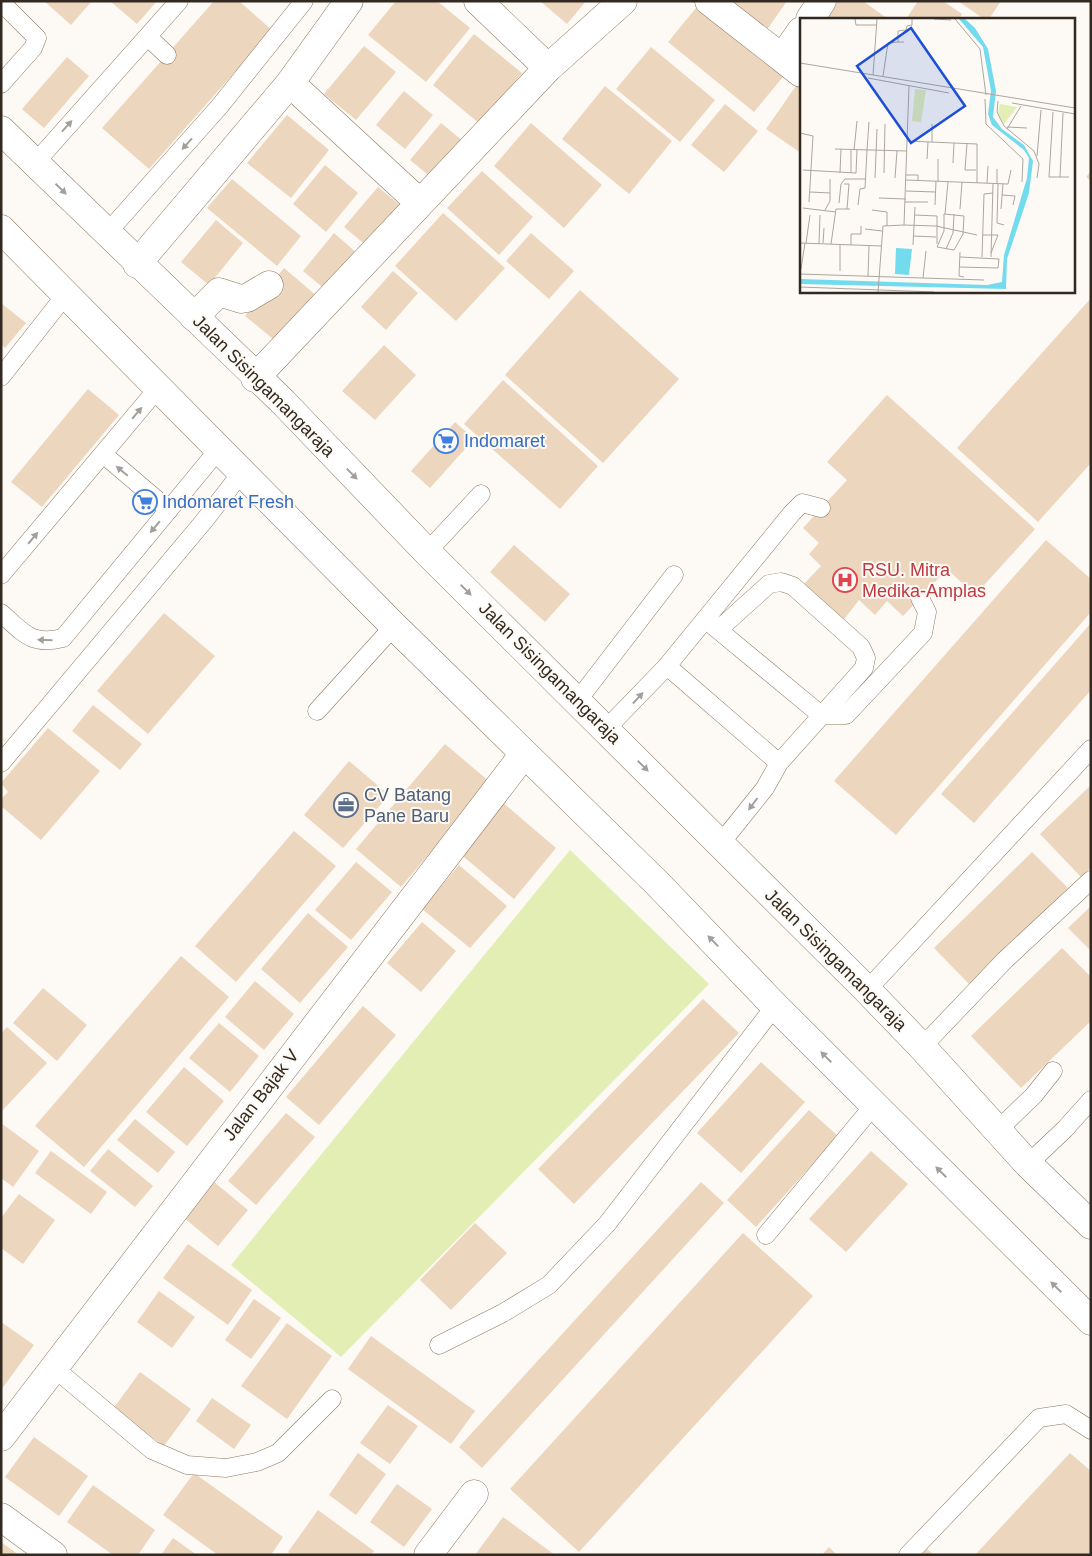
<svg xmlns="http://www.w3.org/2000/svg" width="1092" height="1556" font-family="Arial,sans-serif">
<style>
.green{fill:#e3eeb5}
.building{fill:#edd6be}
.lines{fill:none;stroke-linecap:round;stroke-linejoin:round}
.service-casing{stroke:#8c7862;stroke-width:19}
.minor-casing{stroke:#8c7862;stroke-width:29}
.tertiary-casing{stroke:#8c7862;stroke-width:29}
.trunk-casing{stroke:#8c7862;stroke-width:29}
.service{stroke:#fff;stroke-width:18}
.minor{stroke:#fff;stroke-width:28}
.tertiary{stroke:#fff;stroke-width:28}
.trunk{stroke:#fff;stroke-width:28}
.oneway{fill:#a39f9b}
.labels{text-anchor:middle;stroke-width:4;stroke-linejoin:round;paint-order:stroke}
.street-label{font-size:18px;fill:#322a21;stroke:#fdf9f4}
.shop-label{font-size:18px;fill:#366cbe;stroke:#fdf9f4;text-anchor:start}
.health-label{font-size:18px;fill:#be3a42;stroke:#fdf9f4;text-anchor:start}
.service-label{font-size:18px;fill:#4e5e75;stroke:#fdf9f4;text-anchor:start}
.inset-road{fill:none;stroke:#aca6a0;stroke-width:1}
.view{fill:#1d4ed8;fill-opacity:0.15;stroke:#1d4ed8;stroke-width:2.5}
.inset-edge{fill:none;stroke:#322a21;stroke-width:2.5}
</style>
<rect width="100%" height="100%" fill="#fdf9f4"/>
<path class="green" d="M570,850L709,984L341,1357L231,1265Z"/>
<path class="building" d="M44,1H92L71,25Z
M110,1H157L137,24Z
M214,1H239L272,30L149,169L102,128Z
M396,1H437L470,28L426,82L368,35Z
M540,1H586L567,24Z
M718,1H787L764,34Z
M838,1H863L888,19H826Z
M918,1H943L962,14L959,19H906Z
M958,1H1001L989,19H984Z
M701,2L787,72L754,112L668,42Z
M474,34L522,73L480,124L433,85Z
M364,46L396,72L356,120L324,94Z
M651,47L715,100L680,142L616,89Z
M67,57L89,76L44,128L22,109Z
M798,83L801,84V153L766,129Z
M605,86L672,141L629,194L562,139Z
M404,91L433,115L405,149L376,125Z
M725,104L758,131L724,172L691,145Z
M287,115L329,150L291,198L247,163Z
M441,123L469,146L438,183L410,160Z
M531,123L602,185L564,228L494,166Z
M325,165L358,193L326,232L293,204Z
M482,171L533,217L499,255L447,208Z
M1091,171V181L1086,177Z
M232,179L301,236L277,266L207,208Z
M378,187L406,210L373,251L344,227Z
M443,213L505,268L456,321L395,266Z
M216,220L243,243L209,285L181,262Z
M334,233L358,254L327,291L303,271Z
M531,233L574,271L549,299L506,261Z
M284,268L317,296L278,343L245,316Z
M393,271L418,293L386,330L361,307Z
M580,290L679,379L603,463L505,375Z
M1091,298V463L1038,522L957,448Z
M1,303L26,323L5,348L1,344Z
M384,345L416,375L375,420L342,391Z
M503,380L598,466L560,509L464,424Z
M88,389L119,415L42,507L11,482Z
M887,395L1035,529L975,595L947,569L903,616L887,601L875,615L859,600L842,622L803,585L821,566L809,554L819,543L803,528L847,480L827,462Z
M455,422L474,439L430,488L411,471Z
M1046,540L1091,579V612L896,835L834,781Z
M514,545L570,594L545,622L490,572Z
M164,613L215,656L148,734L97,691Z
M1091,623V690L974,823L941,794Z
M93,705L142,744L120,770L72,731Z
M48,728L100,771L41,840L1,806V799L8,792L1,783Z
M445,744L490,782L401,887L356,849Z
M349,761L389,795L343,848L304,815Z
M1091,785V868L1081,877L1040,834Z
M501,801L556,848L514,899L458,852Z
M294,831L336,866L236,982L195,946Z
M1032,852L1068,888L969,984L934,948Z
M356,862L392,892L351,940L315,910Z
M459,865L507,906L470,948L422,909Z
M1091,906V951L1068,928Z
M308,913L348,947L300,1003L261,969Z
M422,922L456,951L421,992L387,963Z
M1062,948L1091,977V1021L1021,1088L971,1036Z
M181,956L229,997L84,1167L35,1126Z
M255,981L294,1014L264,1050L225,1017Z
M43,988L87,1025L57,1061L13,1023Z
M703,999L739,1033L574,1204L538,1169Z
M363,1006L396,1035L319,1125L286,1097Z
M219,1023L259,1056L230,1092L189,1058Z
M7,1027L47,1063L1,1112V1033Z
M761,1062L805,1102L741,1173L697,1133Z
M184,1067L224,1101L187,1146L146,1112Z
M809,1110L838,1136L756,1227L727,1200Z
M286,1113L315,1137L256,1205L228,1181Z
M135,1119L175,1152L158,1173L117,1140Z
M1,1123L39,1151L13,1187L1,1178Z
M108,1149L153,1186L135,1207L90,1171Z
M51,1151L107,1192L91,1214L35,1173Z
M871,1151L908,1184L846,1252L809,1219Z
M214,1182L248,1210L218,1246L184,1218Z
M701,1182L724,1203L482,1468L459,1447Z
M19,1194L55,1220L23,1264L1,1248V1218Z
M475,1223L507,1253L451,1310L420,1280Z
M743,1233L813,1296L579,1552L510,1489Z
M188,1244L252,1290L228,1325L163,1278Z
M159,1291L195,1317L172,1348L137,1322Z
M254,1299L281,1318L251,1359L225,1340Z
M1,1322L34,1345L1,1390Z
M287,1323L332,1356L287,1419L241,1386Z
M371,1336L475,1411L451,1444L348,1369Z
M140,1372L191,1409L164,1446L113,1409Z
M212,1398L251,1425L234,1449L196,1421Z
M388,1405L418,1426L390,1464L360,1443Z
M34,1437L88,1476L59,1516L5,1477Z
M358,1453L386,1474L356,1515L329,1495Z
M1070,1453L1091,1471V1555H975Z
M194,1473L283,1537L271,1555H218L163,1515Z
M397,1484L432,1509L404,1547L370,1522Z
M93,1485L155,1530L138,1555H113L67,1522Z
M318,1510L374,1551L371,1555H292L288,1552Z
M503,1517L555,1555H475Z
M173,1538L197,1555H161Z
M1,1542L19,1555H1Z
M829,1547L837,1555H822Z
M927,1549L934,1555H922Z"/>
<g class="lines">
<defs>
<path id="service" d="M1,6L6,7L37,38L33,48L1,84
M148,37L167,55
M35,163L179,1
M107,233L219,107L304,1
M1,377L67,293
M103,454L169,510
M427,552L481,494
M1,575L159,387
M1,613C24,633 31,646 63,638L219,449
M705,619L821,715H846L923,633L927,612L920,598
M718,630L769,584L781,582L793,586L861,647L866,658L864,668L779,763L765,788L721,843
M667,666L779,763
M578,700L674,575
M317,711L394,626
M606,729L667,666L792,513L802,503L821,508
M1,763L204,521L242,472
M867,990L1091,749
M922,1047L1005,960L1091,880
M998,1130L1034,1095L1053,1071
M1028,1164L1065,1129L1091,1100
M766,1235L874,1105
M439,1345L503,1313L549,1285L607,1224L775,1006
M54,1368L152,1450L187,1465L226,1468L257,1462L278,1453L332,1399
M908,1555L1039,1418L1066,1414L1091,1430"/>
<path id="minor" d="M478,1L548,68
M709,1L782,58
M810,19L822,1
M801,31L782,58L801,73
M290,83L420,203
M137,264L290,83L349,1
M194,317L219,292L241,299L247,298L269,285
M255,378L548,68L623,1
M1,1517L53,1555
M428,1555L474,1494"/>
<path id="tertiary" d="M1,1437L524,754"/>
<path id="trunk" d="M1,130L282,401L427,552L867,990L922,1047L1028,1164L1091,1225
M1,229L394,626L657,883L775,1006L1091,1321"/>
</defs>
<use href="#service" class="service-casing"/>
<use href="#minor" class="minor-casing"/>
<use href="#tertiary" class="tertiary-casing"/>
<use href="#trunk" class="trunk-casing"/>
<use href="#service" class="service"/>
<use href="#minor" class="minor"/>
<use href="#tertiary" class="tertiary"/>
<use href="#trunk" class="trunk"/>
</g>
<defs><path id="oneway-solid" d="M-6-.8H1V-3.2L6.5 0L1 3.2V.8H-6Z" transform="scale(1.25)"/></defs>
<g class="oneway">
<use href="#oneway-solid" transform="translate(67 126) rotate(-48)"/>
<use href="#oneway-solid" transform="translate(187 144) rotate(132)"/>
<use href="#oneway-solid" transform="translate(61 189) rotate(44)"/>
<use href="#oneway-solid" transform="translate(137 413) rotate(-50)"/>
<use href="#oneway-solid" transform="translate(122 471) rotate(-140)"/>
<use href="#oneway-solid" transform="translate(352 474) rotate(46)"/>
<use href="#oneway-solid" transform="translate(155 527) rotate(130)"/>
<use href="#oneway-solid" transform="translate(33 538) rotate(-50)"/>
<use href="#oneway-solid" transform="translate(466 590) rotate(45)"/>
<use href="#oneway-solid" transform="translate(45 640) rotate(-179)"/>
<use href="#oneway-solid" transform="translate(638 698) rotate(-47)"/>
<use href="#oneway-solid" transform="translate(643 766) rotate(45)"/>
<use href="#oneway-solid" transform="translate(753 804) rotate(127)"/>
<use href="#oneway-solid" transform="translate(713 941) rotate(-134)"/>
<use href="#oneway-solid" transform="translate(826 1057) rotate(-135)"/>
<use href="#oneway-solid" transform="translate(941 1172) rotate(-135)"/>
<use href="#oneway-solid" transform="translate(1056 1287) rotate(-135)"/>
</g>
<defs>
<symbol id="supermarket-ring" viewBox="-11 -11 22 22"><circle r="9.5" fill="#fdf9f4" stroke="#3f7fe0" stroke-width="1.5"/><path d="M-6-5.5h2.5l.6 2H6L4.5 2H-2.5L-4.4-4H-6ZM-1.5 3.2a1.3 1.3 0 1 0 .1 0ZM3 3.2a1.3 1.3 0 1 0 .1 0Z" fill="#3f7fe0"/></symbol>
<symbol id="hospital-ring" viewBox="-11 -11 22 22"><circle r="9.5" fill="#fdf9f4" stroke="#e0444e" stroke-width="1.5"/><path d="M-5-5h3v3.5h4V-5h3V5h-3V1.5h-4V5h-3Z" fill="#e0444e"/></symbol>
<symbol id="office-ring" viewBox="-11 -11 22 22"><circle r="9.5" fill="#fdf9f4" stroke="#5c6f8a" stroke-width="1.5"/><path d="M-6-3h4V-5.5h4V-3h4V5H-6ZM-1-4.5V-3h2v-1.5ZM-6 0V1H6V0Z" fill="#5c6f8a"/></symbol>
</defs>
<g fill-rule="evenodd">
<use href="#supermarket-ring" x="432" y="427" width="28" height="28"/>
<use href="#supermarket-ring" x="131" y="488" width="28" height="28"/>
<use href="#hospital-ring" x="831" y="566" width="28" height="28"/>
<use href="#office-ring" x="332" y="791" width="28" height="28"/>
</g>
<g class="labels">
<g class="street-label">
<text transform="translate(264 386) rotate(45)" y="6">Jalan Sisingamangaraja</text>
<text transform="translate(550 673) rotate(45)" y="6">Jalan Sisingamangaraja</text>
<text transform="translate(836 960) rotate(45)" y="6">Jalan Sisingamangaraja</text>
<text transform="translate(261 1095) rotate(-52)" y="6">Jalan Bajak V</text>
</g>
<g class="shop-label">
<text x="464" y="447">Indomaret</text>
<text x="162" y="508">Indomaret Fresh</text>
</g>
<g class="health-label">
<text x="862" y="576">RSU. Mitra<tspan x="862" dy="21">Medika-Amplas</tspan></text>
</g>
<g class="service-label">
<text x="364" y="801">CV Batang<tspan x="364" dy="21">Pane Baru</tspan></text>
</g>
</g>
<g transform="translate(800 18)">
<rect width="275" height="275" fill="#fdf9f4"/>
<path d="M115,71L126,72L121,104L112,103ZM200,86L217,89L204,106L198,95Z" fill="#e3eeb5"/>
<path d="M159,1H165L175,10L188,31L196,73L193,99L202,111L224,127L233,143L229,175L207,241L206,271L0,266V261L187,267L202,264L204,237L227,160L229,140L224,132L192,107L188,96L191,73L183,29ZM96,230L112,231L109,257L95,256Z" fill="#73dbee"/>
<path class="inset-road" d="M55,1L56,7H77M134,1L151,2M155,1L180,31L186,77M104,24H98V13L106,12L107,8L112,7V1M0,45L275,90M73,57L77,1M83,58L88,25L98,24M68,60L149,75M185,81L186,106L223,141L222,164M198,83L197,94L204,108L234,133L239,146L237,160M212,85L275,96M253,94L249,159H269M207,109L227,110M207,111L221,88M0,115L13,118L9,184M107,123L177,126V165M132,124V106M167,125L165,152H176M35,131L107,133M54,132L57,103M67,132L69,104M237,138L241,92M127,141L128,124M138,141V163M153,145L154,125M3,152L56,155L57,132M40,155L41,131M51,155V132M84,155L85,106M106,157H118V163M260,159L263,95M75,160L77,111M95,160L97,133M106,162L208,166L211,152M187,165L188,148M44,166H49L47,191M197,166V151M198,166L197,205L204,207M106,173L136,174M10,174L30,175M202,177L215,178L213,187M79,180L106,181M105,184H128M39,185L41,166L45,161H65M58,187L60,171L65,170L67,132M135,187L136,163M3,190L36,194M160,191L162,164M201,191L203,166M25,192L30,183V161M72,192L87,194V208M144,196L164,198L163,216L154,232L137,229L144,213ZM145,196L148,164M115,197L137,198V226M104,207L136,208L177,217M65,211L82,213M183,217H198L191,235M113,218L136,219M0,225L81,228M6,225L10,197M23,225L24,210M19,226L20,197M31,226L36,191H50M40,226V253M51,227V216H61V208M113,227L115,189M146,231L153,215L154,196M160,234L159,258L164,259M182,239L184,176L193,175M191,239L193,166M159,249L198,250L199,241L160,239M1,251L5,225M0,256L184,262M68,258L69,228M123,260L126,233M0,269L134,274M78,274L83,208L104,207L109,68"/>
<path class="view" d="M111,10L165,88L111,125L57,48Z"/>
<rect width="275" height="275" class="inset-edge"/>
</g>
<rect width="1092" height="1556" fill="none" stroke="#322a21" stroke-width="5"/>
</svg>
